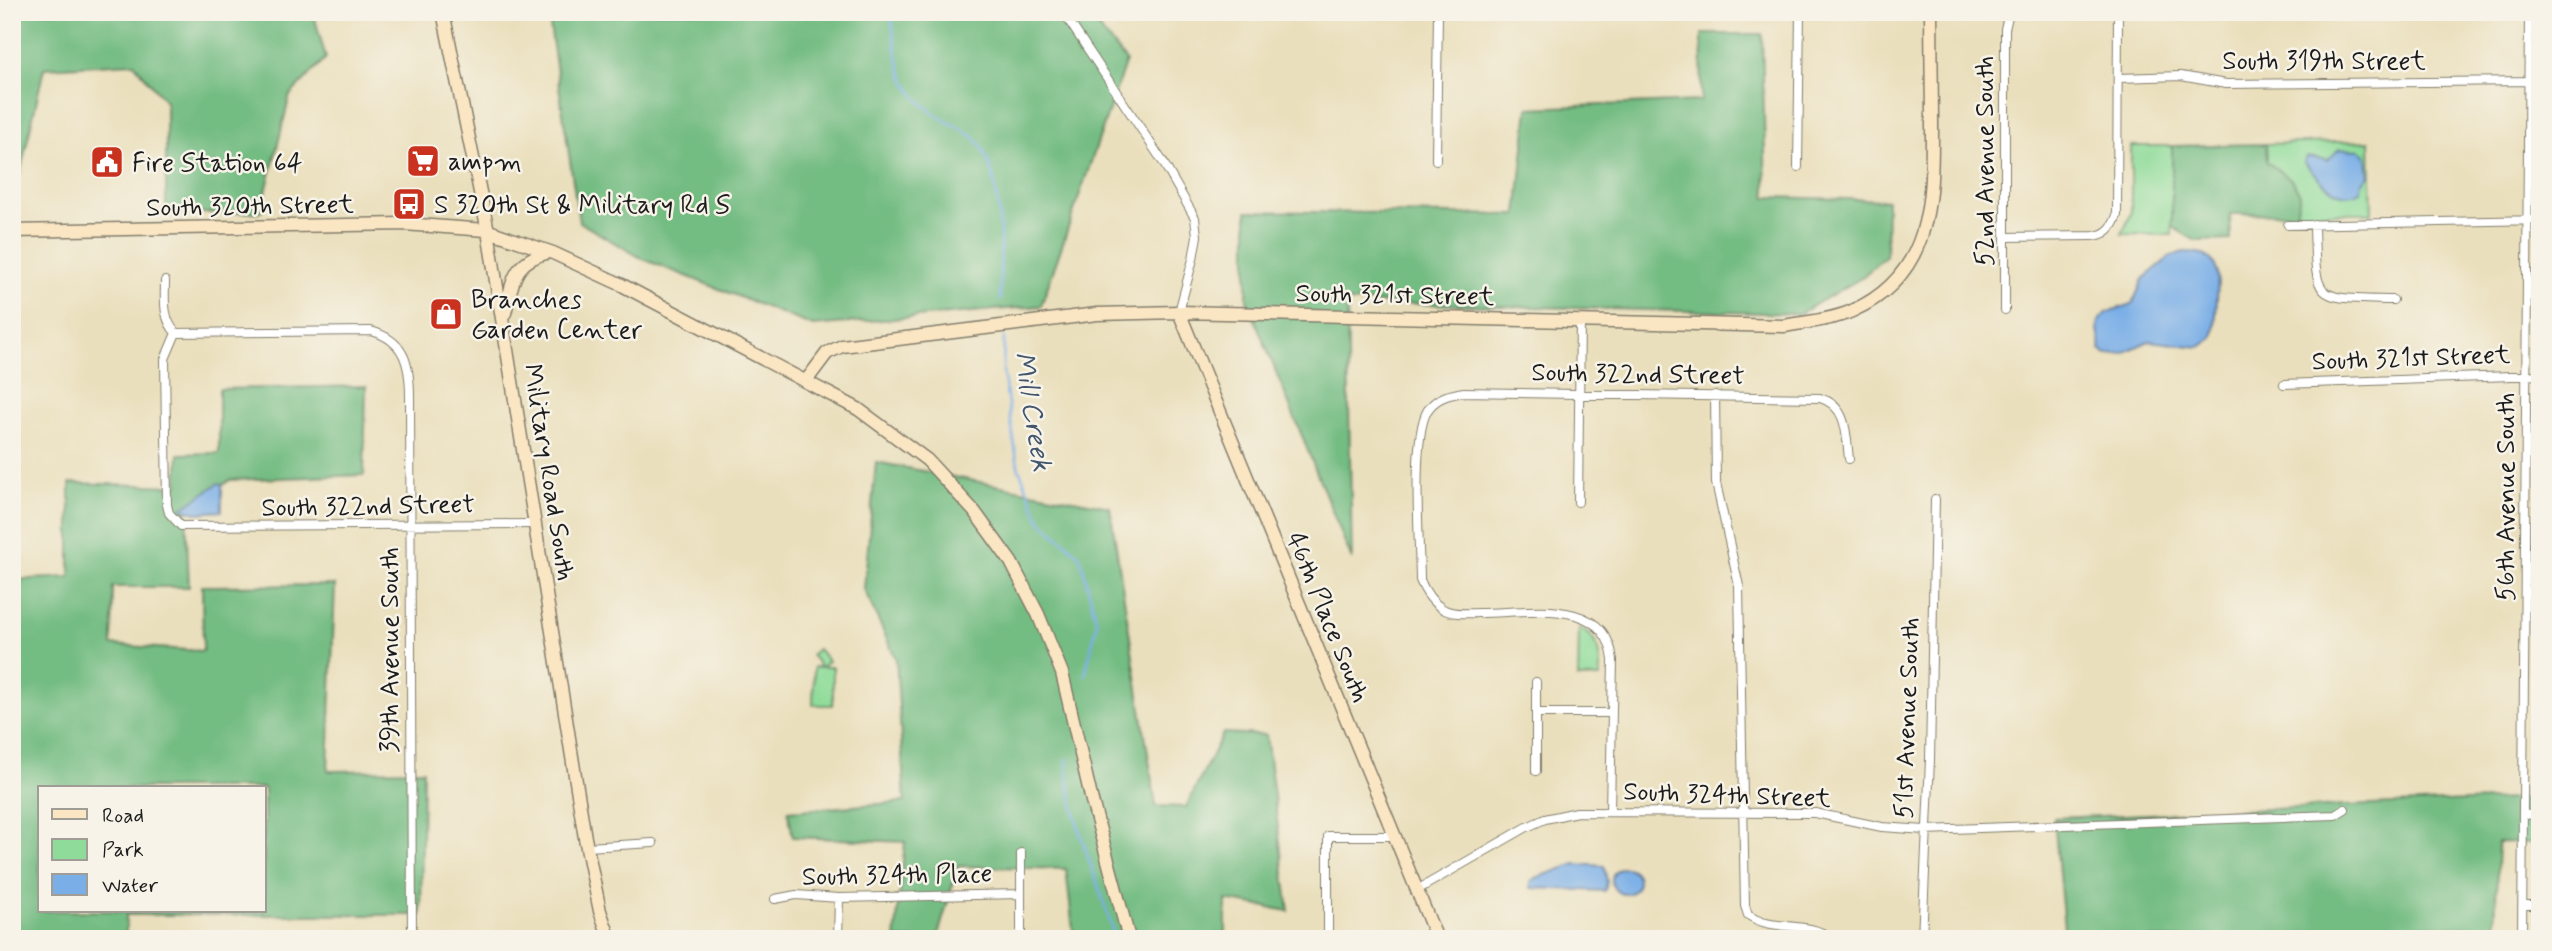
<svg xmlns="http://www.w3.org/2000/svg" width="2552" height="951" font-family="Mynerve,sans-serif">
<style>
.green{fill:#8fdc9a;stroke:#567c5b;stroke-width:2}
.forest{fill:#73bc82;stroke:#486c4f;stroke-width:2;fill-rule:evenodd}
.water{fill:#79aee7;stroke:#4a6582;stroke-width:2}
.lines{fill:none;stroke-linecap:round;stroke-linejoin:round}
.stream{stroke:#79aee7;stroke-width:2.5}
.street-casing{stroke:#837e6c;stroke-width:10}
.secondary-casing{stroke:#837e6c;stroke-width:15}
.street{stroke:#fff;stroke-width:8}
.secondary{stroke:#fbe6c4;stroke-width:12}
.labels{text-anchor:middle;stroke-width:5;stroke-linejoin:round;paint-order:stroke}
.street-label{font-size:26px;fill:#1c1c1c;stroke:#f7f3e8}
.poi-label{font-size:26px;fill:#1c1c1c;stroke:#f7f3e8;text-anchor:start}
.water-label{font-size:28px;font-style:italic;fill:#41566d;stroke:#f7f3e8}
</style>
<rect width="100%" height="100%" fill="#f7f3e8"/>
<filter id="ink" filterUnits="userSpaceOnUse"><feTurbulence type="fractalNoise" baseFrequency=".0143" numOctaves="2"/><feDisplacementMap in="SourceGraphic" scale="14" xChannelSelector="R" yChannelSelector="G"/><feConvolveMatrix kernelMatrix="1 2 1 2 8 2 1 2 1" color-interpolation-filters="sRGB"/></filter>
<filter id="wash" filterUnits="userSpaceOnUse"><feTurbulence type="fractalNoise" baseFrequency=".00686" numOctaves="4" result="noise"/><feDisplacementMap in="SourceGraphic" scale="28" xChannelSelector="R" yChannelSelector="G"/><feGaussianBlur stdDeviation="1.57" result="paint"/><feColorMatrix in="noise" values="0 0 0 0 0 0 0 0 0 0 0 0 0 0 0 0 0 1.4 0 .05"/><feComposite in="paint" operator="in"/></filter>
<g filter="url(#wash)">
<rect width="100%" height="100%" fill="#eadfbc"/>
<path class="green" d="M2370,141L2372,213H2270L2266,144Z
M2131,146H2172V235L2122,234L2131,214Z
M1579,628C1601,639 1600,656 1600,678H1578Z
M818,649L828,661L822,667H833V705H813L814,667H821L811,655Z"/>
<path class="forest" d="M12,12H313L326,58L290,95L261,212L166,214V102L134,63L44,68L20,174L12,175Z
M548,12H1086L1126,61L1041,306L813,326L643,259L579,222Z
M1702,34H1762L1766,197L1887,200L1886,256L1861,278L1799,314L1347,302L1352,560L1247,300V211L1517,215L1528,108L1701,101Z
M2266,144L2267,162L2292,180L2300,194L2296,213L2230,214L2231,240L2196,241L2172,227V146Z
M366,386L364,475L230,480L186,510L189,587H113L112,645L203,651L202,586L335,585L328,771L423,770L421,915H126V939H12V580L70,577V483L177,486L179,454L219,453V389ZM40,788H264V911H40Z
M876,462L1110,507L1156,806L1186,807L1223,733L1266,735L1289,911L1226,900V939H1074L1066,869L958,866L937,939H895L905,842L793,837L788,811L905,802L896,659L864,589Z
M2540,798V843L2498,842L2495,928L2372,925L2371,939H2065L2054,818Z"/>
<path class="water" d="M2339,149L2360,150L2367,157L2369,176L2362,183L2360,191C2338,205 2317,177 2304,162L2307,157L2328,160Z
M2183,252C2219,251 2219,270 2217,299C2216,312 2216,325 2213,338L2200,347L2149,341L2123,353L2107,355L2100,350C2102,341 2098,336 2098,328C2098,309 2120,310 2133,303L2143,279L2170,257Z
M219,483L222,484V511L196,513L182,508Z
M1575,864L1604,866L1607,882L1605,891L1531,888V881L1536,878Z
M1612 881a13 13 0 1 1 26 0a13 13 0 1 1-26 0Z"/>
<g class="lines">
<path class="stream" d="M891,12C897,63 898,93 946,121C957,127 975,135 981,146C1005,191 1000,250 1000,300
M1004,338L1003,372L1018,466L1040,520L1080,556L1097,623L1085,675
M1067,759C1068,820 1100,881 1115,939"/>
</g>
</g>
<g filter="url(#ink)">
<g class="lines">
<defs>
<path id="street" d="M1063,12L1163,162L1195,218L1197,236L1193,259L1179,312
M2119,78L2181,76L2226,84L2529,81
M1436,160L1438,12
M1798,167L1800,12
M2314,224C2316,303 2313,298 2393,300
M2288,225L2540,220
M2005,237L2093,236C2106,235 2113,228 2117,215L2118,12
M165,281C165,299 162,318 176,333
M2005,310V29L2009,12
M176,333L371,331C405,340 410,365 410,397L412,939
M176,333L165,359L167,505L169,513L181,526L536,524
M2284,384L2540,375
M1715,395L1716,483L1739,586L1745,906L1748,915C1774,933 1807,919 1832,939
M1578,502L1580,321
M2527,593H2540
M1536,682V771
M1536,713H1612
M1610,811L1613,660C1606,595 1527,613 1479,613C1468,613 1453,615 1443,609C1431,602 1425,592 1420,580C1420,546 1410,428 1430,407C1438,397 1451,394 1464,392L1820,398C1848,406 1846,435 1849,459
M2523,815L2540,814
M587,847L653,843
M1021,853V939
M1417,890L1527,827L1545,819L1577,812L1815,813L1882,827L1925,830L2335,815L2345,809
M775,899L796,895L839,898L1020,894
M2523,905H2540
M838,939L839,898
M1328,939V836H1395
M1922,939L1930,759L1935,499
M2522,939L2529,12"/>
<path id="secondary" d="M443,12L488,231L585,838L600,911L610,939
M12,231L404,224L486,230L553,253L620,284L858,409L927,460L974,511L1011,562L1038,614L1062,673L1091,797L1129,939
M1179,312L1437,939
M505,313C513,281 513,260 550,252
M806,381L827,353L842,346L1097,314L1179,312L1784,326C1806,322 1832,320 1852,311C1935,274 1932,196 1932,119C1932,83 1931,48 1931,12"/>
</defs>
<use href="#street" class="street-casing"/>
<use href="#secondary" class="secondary-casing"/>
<use href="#street" class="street"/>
<use href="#secondary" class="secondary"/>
</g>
</g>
<defs>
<symbol id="supermarket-square" viewBox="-11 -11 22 22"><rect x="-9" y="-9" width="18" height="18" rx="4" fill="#c8321e" stroke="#f7f3e8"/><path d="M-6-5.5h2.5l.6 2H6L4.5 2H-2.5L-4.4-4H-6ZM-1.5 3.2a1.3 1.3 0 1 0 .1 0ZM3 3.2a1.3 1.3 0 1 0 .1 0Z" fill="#fff"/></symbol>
<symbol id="civic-square" viewBox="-11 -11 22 22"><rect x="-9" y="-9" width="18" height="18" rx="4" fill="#c8321e" stroke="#f7f3e8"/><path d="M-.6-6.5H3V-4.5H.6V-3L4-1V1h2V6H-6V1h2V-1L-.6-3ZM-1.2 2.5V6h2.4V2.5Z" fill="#fff"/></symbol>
<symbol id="bus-square" viewBox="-11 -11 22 22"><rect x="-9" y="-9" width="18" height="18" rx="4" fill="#c8321e" stroke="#f7f3e8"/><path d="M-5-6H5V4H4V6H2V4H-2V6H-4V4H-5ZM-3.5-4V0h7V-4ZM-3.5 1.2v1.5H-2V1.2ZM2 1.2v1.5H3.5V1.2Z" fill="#fff"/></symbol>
<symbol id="shop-square" viewBox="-11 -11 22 22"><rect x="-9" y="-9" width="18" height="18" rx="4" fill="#c8321e" stroke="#f7f3e8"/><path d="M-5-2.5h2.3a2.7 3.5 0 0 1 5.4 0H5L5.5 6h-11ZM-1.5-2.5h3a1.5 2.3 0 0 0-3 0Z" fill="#fff"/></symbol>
</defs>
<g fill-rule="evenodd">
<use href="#supermarket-square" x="404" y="142" width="38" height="38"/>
<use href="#civic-square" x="88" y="143" width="38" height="38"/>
<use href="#bus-square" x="390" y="185" width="38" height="38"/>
<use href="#shop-square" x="427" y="295" width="38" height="38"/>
</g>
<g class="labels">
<g class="street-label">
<text x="2324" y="69">South 319th Street</text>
<text transform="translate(1984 161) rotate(-90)" y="9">52nd Avenue South</text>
<text transform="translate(250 205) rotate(-1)" y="9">South 320th Street</text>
<text transform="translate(1395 294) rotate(1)" y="9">South 321st Street</text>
<text transform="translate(2411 357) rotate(-2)" y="9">South 321st Street</text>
<text transform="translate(1638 373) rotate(1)" y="9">South 322nd Street</text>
<text transform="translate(550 472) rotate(81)" y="9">Military Road South</text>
<text transform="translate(2505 497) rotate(-90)" y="9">56th Avenue South</text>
<text transform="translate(368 505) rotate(-1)" y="9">South 322nd Street</text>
<text transform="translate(1329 617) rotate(68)" y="9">46th Place South</text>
<text transform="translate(389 650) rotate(-90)" y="9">39th Avenue South</text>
<text transform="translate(1906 718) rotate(-88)" y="9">51st Avenue South</text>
<text transform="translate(1727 794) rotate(2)" y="9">South 324th Street</text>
<text transform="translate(897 874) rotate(-1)" y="9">South 324th Place</text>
</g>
<g class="poi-label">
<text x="448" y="170">ampm</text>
<text x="132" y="171">Fire Station 64</text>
<text x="434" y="213">S 320th St &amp; Military Rd S</text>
<text x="471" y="308">Branches<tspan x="471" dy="30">Garden Center</tspan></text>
</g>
<g class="water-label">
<text transform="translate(1034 411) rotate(81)" y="10">Mill Creek</text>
</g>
</g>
<rect width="2552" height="951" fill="none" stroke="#f7f3e8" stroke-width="42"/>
<rect x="38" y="786" width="228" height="126" fill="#f7f3e8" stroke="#9f9d96" stroke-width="2"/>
<rect x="52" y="809" width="35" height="10" fill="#fbe6c4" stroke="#9f9d96" stroke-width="2"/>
<text x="102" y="822" font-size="21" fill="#1c1c1c">Road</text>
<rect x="52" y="839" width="35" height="21" fill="#8fdc9a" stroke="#9f9d96" stroke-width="2"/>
<text x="102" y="856" font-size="21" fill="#1c1c1c">Park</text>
<rect x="52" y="874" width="35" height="21" fill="#79aee7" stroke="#9f9d96" stroke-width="2"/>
<text x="102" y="892" font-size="21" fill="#1c1c1c">Water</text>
</svg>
